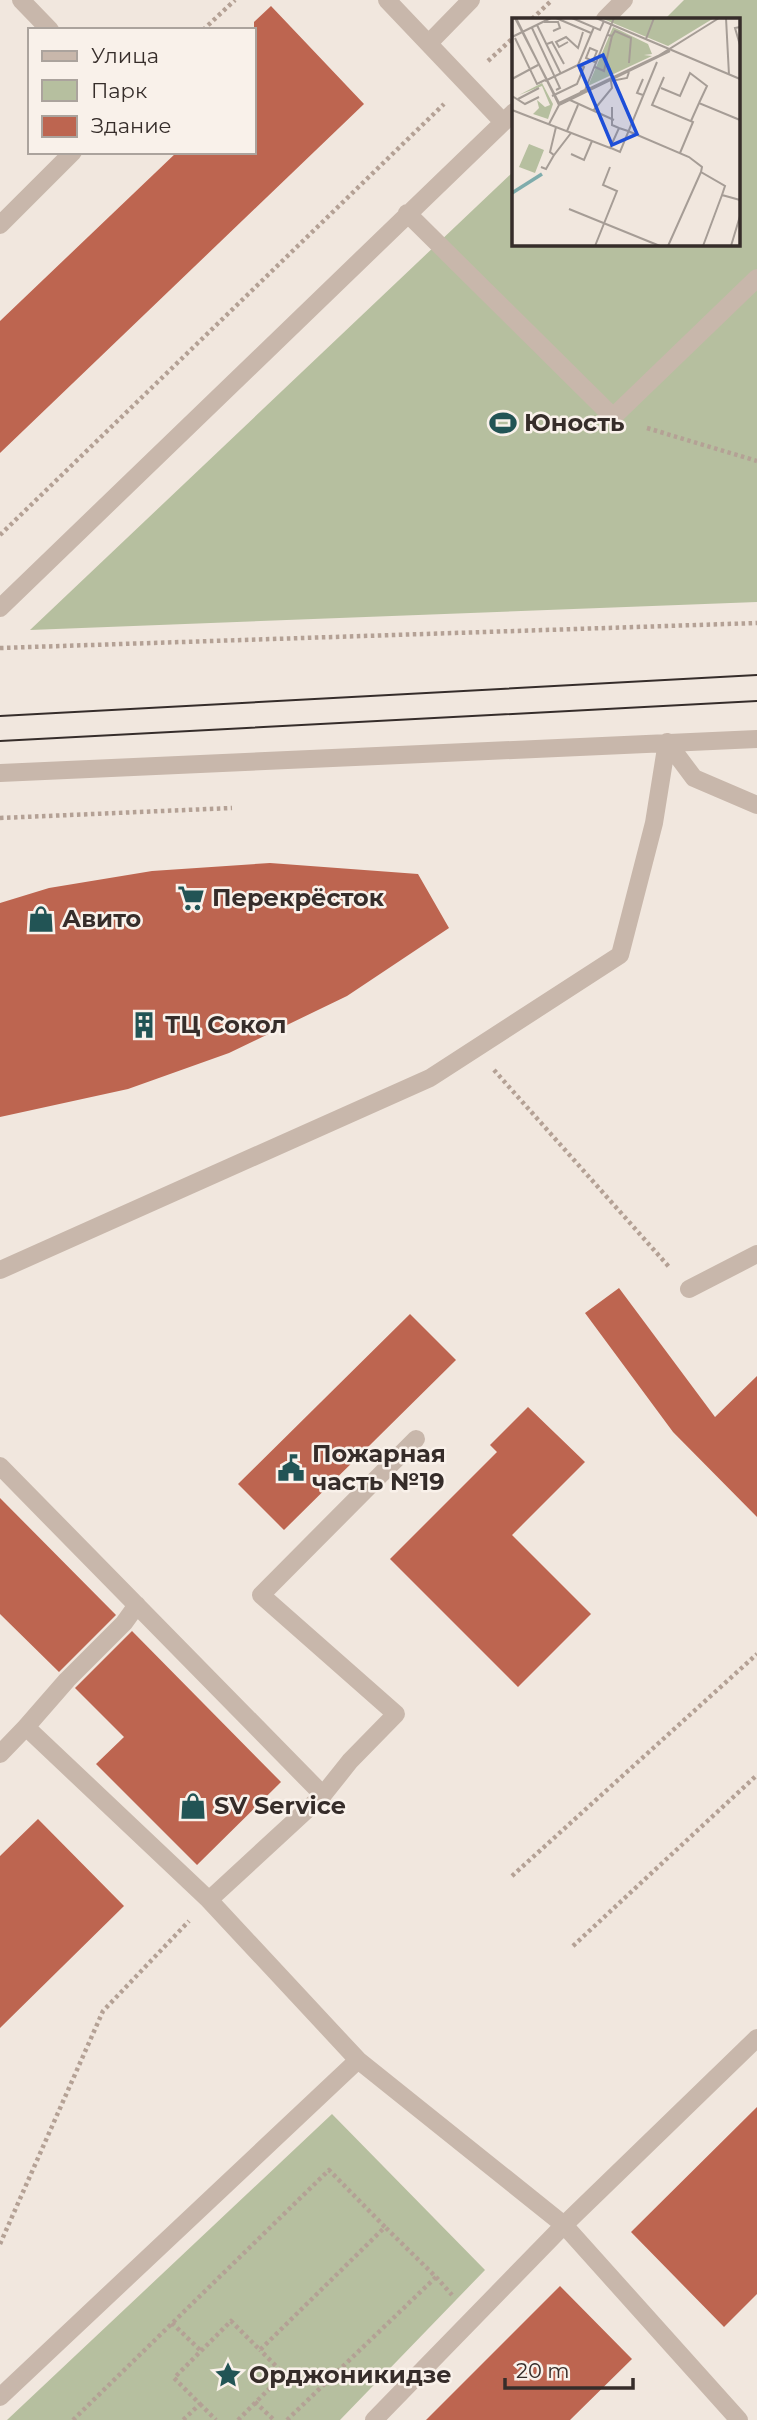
<svg xmlns="http://www.w3.org/2000/svg" width="757" height="2420" font-family="Montserrat,sans-serif">
<style>
.green{fill:#b6bf9f}
.building{fill:#bd6550}
.lines{fill:none;stroke-linecap:round;stroke-linejoin:round}
.path{stroke:#b4a195;stroke-width:4.5;stroke-dasharray:3.5 3.5;stroke-linecap:butt}
.minor{stroke:#c8b7ab;stroke-width:18}
.tram{stroke:#362d2a;stroke-width:2}
.labels{text-anchor:middle;stroke-width:5;stroke-linejoin:round;paint-order:stroke}
.poi-label{font-size:24px;font-weight:bold;fill:#362d2a;stroke:#f9f1ea;text-anchor:start}
.inset-river{fill:none;stroke:#7facac;stroke-width:3.5}
.inset-road{fill:none;stroke:#a69d96;stroke-width:2}
.view{fill:#1d4ed8;fill-opacity:0.15;stroke:#1d4ed8;stroke-width:3.5}
.inset-edge{fill:none;stroke:#362d2a;stroke-width:3.5}
</style>
<rect width="100%" height="100%" fill="#f1e7de"/>
<path class="green" d="M684,0H757V602L30,630L514,171V243H738V19H665Z
M332,2114L485,2270L340,2420H7Z"/>
<path class="building" d="M271,6L364,104L0,453V321L177,152H254V22Z
M270,863L418,874L449,928L347,996L229,1053L128,1089L0,1117V903L49,888L152,871Z
M619,1288L715,1417L757,1376V1517L673,1432L585,1313Z
M410,1314L456,1360L284,1530L238,1484Z
M528,1407L585,1462L512,1535L591,1614L518,1687L390,1559L497,1452L490,1445Z
M0,1498L116,1615L59,1672L0,1614Z
M132,1631L281,1782L197,1865L96,1764L124,1737L75,1688Z
M38,1819L124,1906L0,2028V1856Z
M757,2107V2294L724,2327L631,2232Z
M560,2286L632,2359L570,2420H426Z"/>
<g class="lines">
<path class="path" d="M532,19L552,0
M203,30L235,0
M488,61L514,37
M647,428L757,461
M0,535L444,104
M0,648L757,623
M0,818L232,808
M494,1070L670,1268
M512,1876L757,1654
M573,1946L757,1775
M0,2244L103,2011L189,1921
M436,2277L452,2295
M172,2323L201,2351
M255,2402L274,2420
M200,2404L216,2420
M73,2420L329,2170L385,2227L260,2350L231,2321L174,2378L200,2404L183,2420
M238,2420L284,2374L260,2350
M287,2420L436,2277L385,2227"/>
<path class="minor" d="M21,0L50,30
M387,0L503,122
M605,19L624,0
M429,43L471,0
M407,213L613,417L757,278
M0,225L73,152
M0,608L514,112
M667,742L694,778L757,805
M0,773L757,739
M0,1270L430,1078L620,955L654,823L667,742
M689,1289L757,1254
M0,1466L323,1795
M26,1727L67,1680L124,1623L137,1605
M0,1754L26,1727L209,1900
M358,2060L209,1900L323,1795L350,1761L396,1714L261,1595L416,1439
M0,2397L358,2060L564,2225L739,2420
M374,2420L564,2225L757,2038"/>
<path class="tram" d="M0,716L757,675
M0,741L757,701"/>
</g>
<defs>
<symbol id="stadium-bare" viewBox="-9 -9 18 18"><path d="M0-5a6.5 5 0 1 0 0 10a6.5 5 0 1 0 0-10ZM-3.5-1.8h7v3.6h-7Z" fill="#225455" stroke="#f9f1ea" stroke-width="2.5" paint-order="stroke"/></symbol>
<symbol id="supermarket-bare" viewBox="-9 -9 18 18"><path d="M-6-5.5h2.5l.6 2H6L4.5 2H-2.5L-4.4-4H-6ZM-1.5 3.2a1.3 1.3 0 1 0 .1 0ZM3 3.2a1.3 1.3 0 1 0 .1 0Z" fill="#225455" stroke="#f9f1ea" stroke-width="2.5" paint-order="stroke"/></symbol>
<symbol id="shop-bare" viewBox="-9 -9 18 18"><path d="M-5-2.5h2.3a2.7 3.5 0 0 1 5.4 0H5L5.5 6h-11ZM-1.5-2.5h3a1.5 2.3 0 0 0-3 0Z" fill="#225455" stroke="#f9f1ea" stroke-width="2.5" paint-order="stroke"/></symbol>
<symbol id="building-bare" viewBox="-9 -9 18 18"><path d="M-4-6H4V6H1V3H-1V6H-4ZM-2.5-4.3h1.7v1.8h-1.7ZM.8-4.3h1.7v1.8H.8ZM-2.5-1h1.7V.8h-1.7ZM.8-1h1.7V.8H.8Z" fill="#225455" stroke="#f9f1ea" stroke-width="2.5" paint-order="stroke"/></symbol>
<symbol id="civic-bare" viewBox="-9 -9 18 18"><path d="M-.6-6.5H3V-4.5H.6V-3L4-1V1h2V6H-6V1h2V-1L-.6-3ZM-1.2 2.5V6h2.4V2.5Z" fill="#225455" stroke="#f9f1ea" stroke-width="2.5" paint-order="stroke"/></symbol>
<symbol id="sight-bare" viewBox="-9 -9 18 18"><path d="M0-6L1.8-2.2L6-1.7L2.9 1.2L3.7 5.4L0 3.3L-3.7 5.4L-2.9 1.2L-6-1.7L-1.8-2.2Z" fill="#225455" stroke="#f9f1ea" stroke-width="2.5" paint-order="stroke"/></symbol>
</defs>
<g fill-rule="evenodd">
<use href="#stadium-bare" x="484" y="404" width="38" height="38"/>
<use href="#supermarket-bare" x="172" y="879" width="38" height="38"/>
<use href="#shop-bare" x="22" y="900" width="38" height="38"/>
<use href="#building-bare" x="125" y="1006" width="38" height="38"/>
<use href="#civic-bare" x="272" y="1449" width="38" height="38"/>
<use href="#shop-bare" x="174" y="1787" width="38" height="38"/>
<use href="#sight-bare" x="209" y="2356" width="38" height="38"/>
</g>
<g class="labels">
<g class="poi-label">
<text x="524" y="431">Юность</text>
<text x="212" y="906">Перекрёсток</text>
<text x="62" y="927">Авито</text>
<text x="165" y="1033">ТЦ Сокол</text>
<text x="312" y="1462">Пожарная<tspan x="312" dy="28">часть №19</tspan></text>
<text x="214" y="1814">SV Service</text>
<text x="249" y="2383">Орджоникидзе</text>
</g>
</g>
<g transform="translate(512 18)">
<rect width="228" height="228" fill="#f1e7de"/>
<path d="M89,0H202L156,28ZM101,9L136,26L140,36L132,37L140,38L76,68ZM30,65L41,86L36,101L21,96L27,90L25,82L33,89L38,87L30,68L7,77ZM17,126L32,132L23,155L7,149Z" fill="#b6bf9f"/>
<path class="inset-river" d="M0,175L30,156"/>
<path class="inset-road" d="M3,0L47,85L146,38L207,0M4,0L47,87M44,0L79,15M60,0L88,12L92,3M84,0L228,61M214,0L217,57M32,4H46L48,10L41,13M25,7L49,56M228,9L223,10L228,27M20,10L48,70L44,72M96,17L100,18L103,13L119,20L117,45M0,19L39,0M3,20L25,66L33,62M134,21L142,0M56,24L47,29L44,24L54,19L66,30L71,14M35,26L40,24L52,46M81,43L85,33L78,30L74,40L85,45M83,49L92,53L100,18M152,59L140,87L181,104L168,135M0,61L26,47M131,61L125,75L131,77M33,63L66,47M149,70L168,78L178,55L195,68L187,85M68,74L73,72L102,0M0,78L13,86L27,79M40,78L65,66L72,49L66,47L82,9M6,81L27,70M58,82L102,102M100,89V107L107,110M0,92L98,130L107,110L116,113L177,139L190,149L189,154L213,168L210,177L228,182M81,93L100,70L99,63L115,60L117,54M179,103L187,85L228,102M37,106L47,87L158,33M44,109L38,134L42,137L59,115M55,113L66,87M99,130L108,134L145,44M59,136L72,142L80,123M29,149L34,151L42,137M57,191L148,228M83,228L105,173L91,167L98,149M156,228L189,154M191,228L210,177M219,228L228,198"/>
<path class="view" d="M91,37L125,116L100,127L67,48Z"/>
<rect width="228" height="228" class="inset-edge"/>
</g>
<rect x="28" y="28" width="228" height="126" fill="#f9f1ea" stroke="#aba39d" stroke-width="2"/>
<rect x="42" y="51" width="35" height="10" fill="#c8b7ab" stroke="#aba39d" stroke-width="2"/>
<text x="91" y="63" font-size="21" fill="#362d2a">Улица</text>
<rect x="42" y="80" width="35" height="21" fill="#b6bf9f" stroke="#aba39d" stroke-width="2"/>
<text x="91" y="98" font-size="21" fill="#362d2a">Парк</text>
<rect x="42" y="116" width="35" height="21" fill="#bd6550" stroke="#aba39d" stroke-width="2"/>
<text x="91" y="133" font-size="21" fill="#362d2a">Здание</text>
<path d="M505 2378v10h128v-10" fill="none" stroke="#362d2a" stroke-width="3.5"/>
<text x="516" y="2378" font-size="21" fill="#362d2a" stroke="#f9f1ea" stroke-width="5" paint-order="stroke">20 m</text>
</svg>
